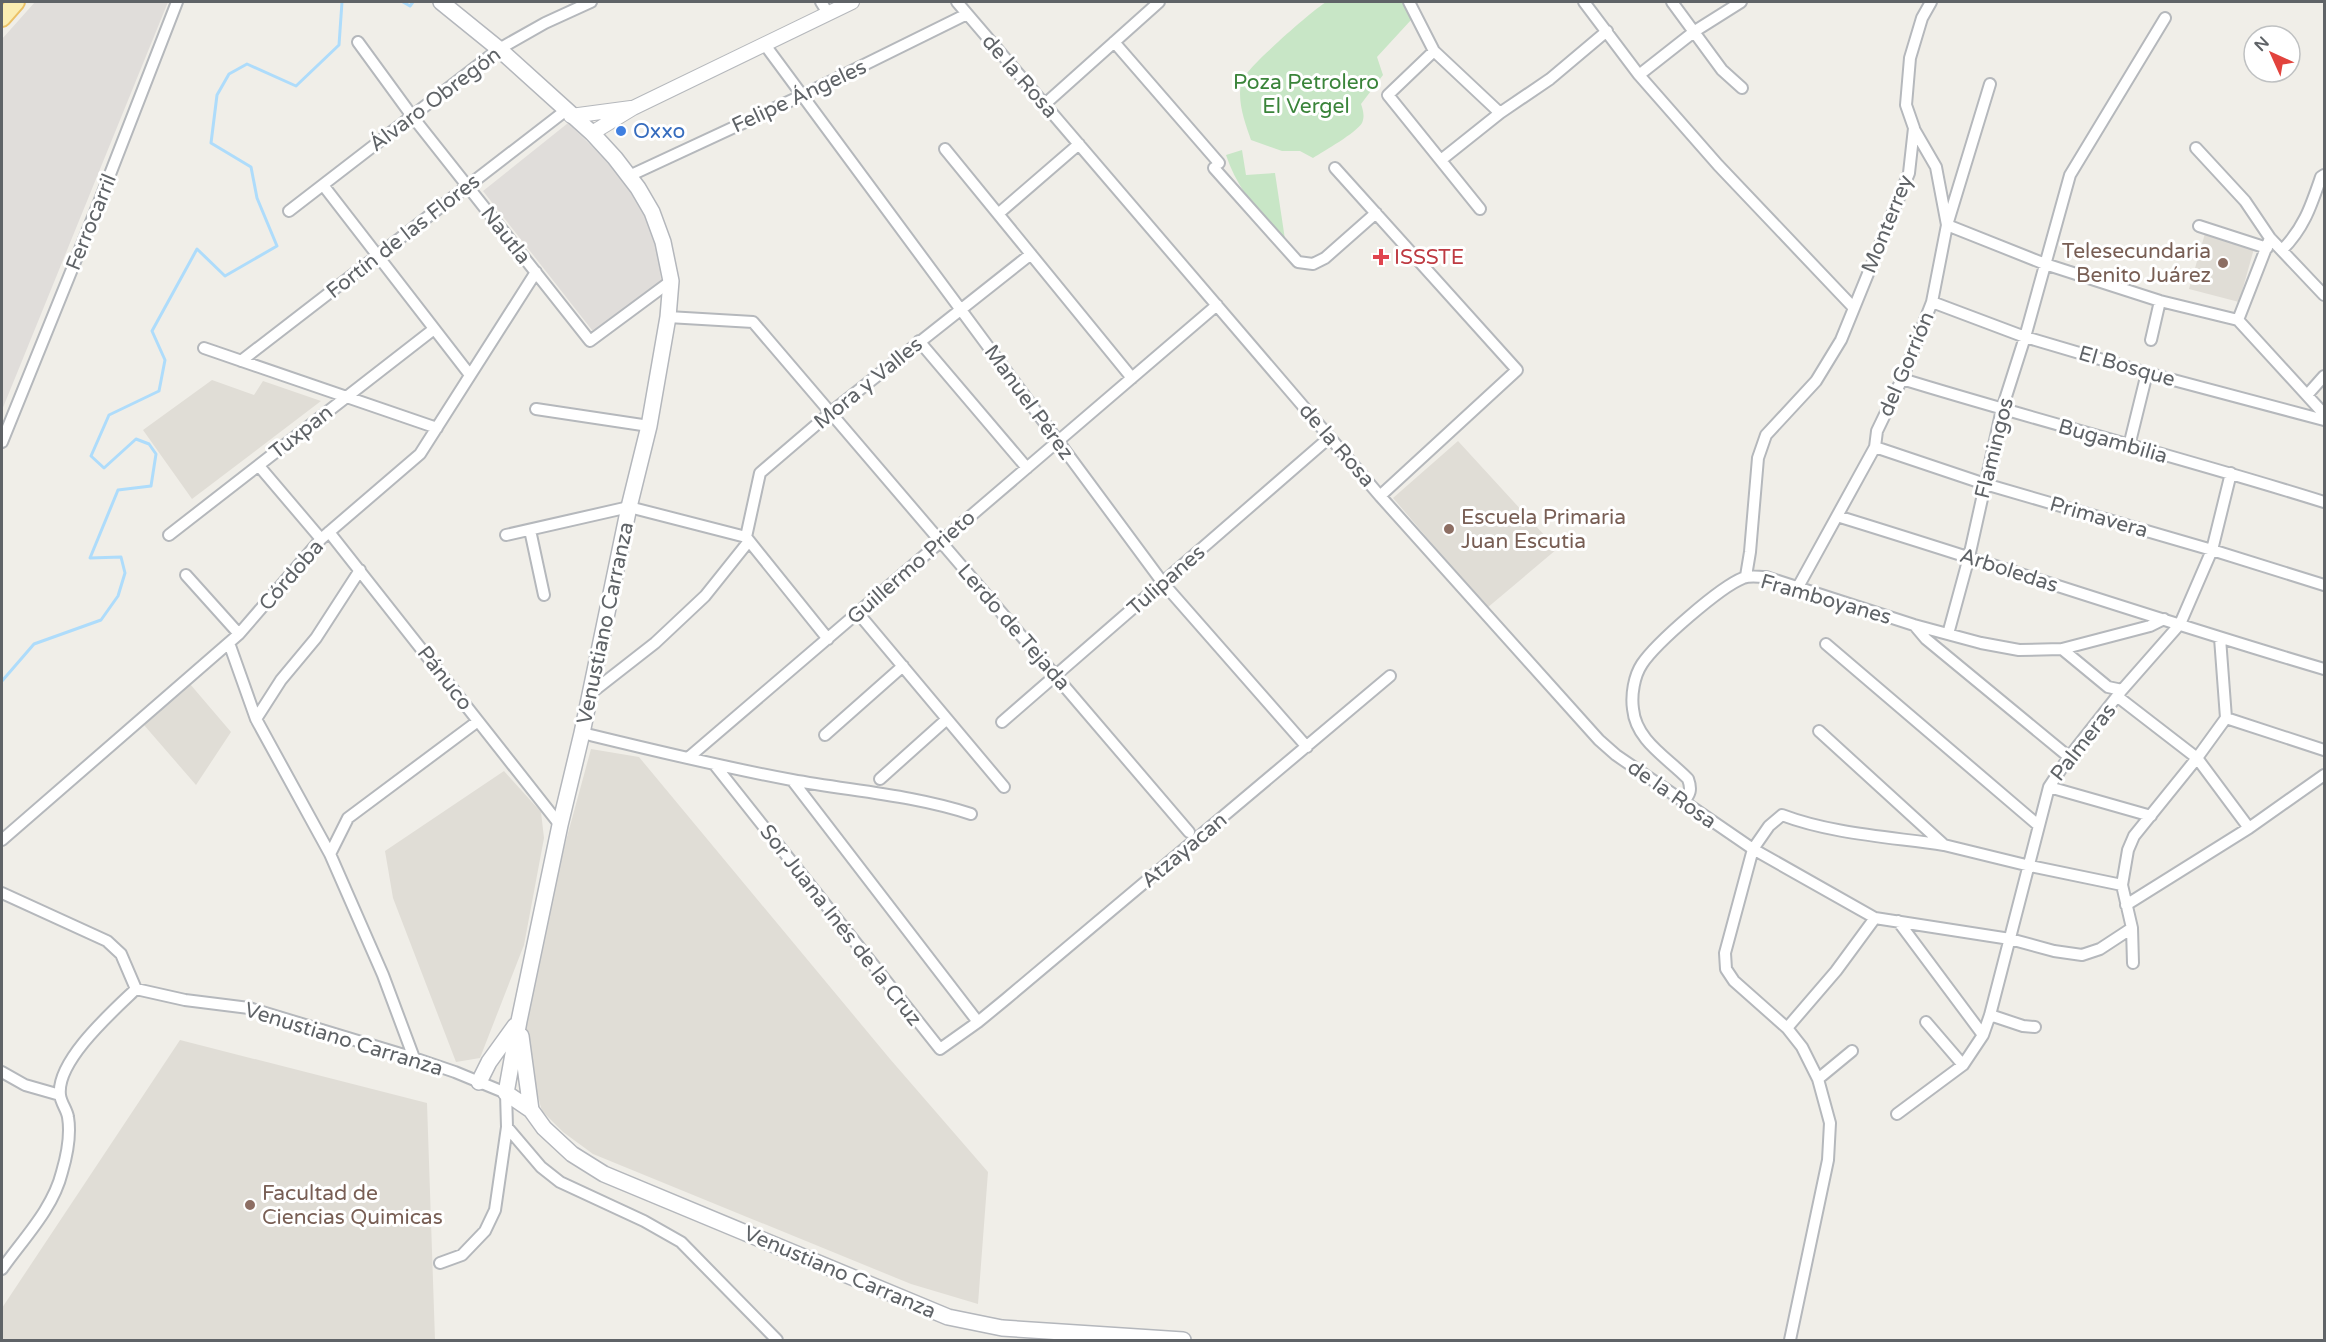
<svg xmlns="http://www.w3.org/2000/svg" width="2326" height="1342" font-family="'Varela Round',sans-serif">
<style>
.industrial{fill:#e0ddda}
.education{fill:#e0ddd6}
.green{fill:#c8e6c6}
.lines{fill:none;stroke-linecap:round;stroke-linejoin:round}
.stream{stroke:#aedcfb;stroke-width:3}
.minor-casing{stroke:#b5b8bc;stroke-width:14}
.tertiary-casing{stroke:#b5b8bc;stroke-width:16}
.secondary-casing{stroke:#b4b7bc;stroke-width:18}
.primary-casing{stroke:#ebc166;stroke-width:20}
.minor{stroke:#fff;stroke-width:10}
.tertiary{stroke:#fff;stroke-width:14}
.secondary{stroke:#fff;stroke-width:15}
.primary{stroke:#fbedb2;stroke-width:16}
.shop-dot{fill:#3f7fe0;stroke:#fff;stroke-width:2}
.health-dot{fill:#e0444e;stroke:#fff;stroke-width:2}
.education-dot{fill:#8d6e63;stroke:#fff;stroke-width:2}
.labels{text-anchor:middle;stroke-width:6;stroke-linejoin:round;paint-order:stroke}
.street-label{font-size:21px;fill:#5f6367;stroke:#fff}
.park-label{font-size:21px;fill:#3a843a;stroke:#fff}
.shop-label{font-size:21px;fill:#366cbe;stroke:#fff;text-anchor:start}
.education-label{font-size:21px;fill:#785e54;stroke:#fff;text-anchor:start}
.health-label{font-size:21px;fill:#be3a42;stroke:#fff;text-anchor:start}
</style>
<rect width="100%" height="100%" fill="#f0eee8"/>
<path class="industrial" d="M35,2H168L2,410V39Z
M568,123L610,164L636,200L652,228L660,267L662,292L599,339L483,191Z"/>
<path class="education" d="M2206,230L2257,238L2239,302L2189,289Z
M212,380L254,395L263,381L321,401L192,499L143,430Z
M1458,441L1557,549L1487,608L1393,498Z
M190,684L231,732L196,785L144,725Z
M591,749L639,757L890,1059L988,1172L978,1304L911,1284L593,1154L563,1132L542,1111L531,1072L525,1033V991Z
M504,771L541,812L544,838L524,945L480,1058L456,1062L393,898L385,851Z
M180,1040L427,1103L435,1340H2V1308Z"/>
<path class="green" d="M1326,2H1403L1411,20L1377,57L1383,75L1361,104C1363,110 1365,116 1362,123C1356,133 1324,151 1313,158L1300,151H1282L1251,140C1245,123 1236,99 1242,81C1247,67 1312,11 1326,2Z
M1242,150L1246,175L1275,173L1286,246C1263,219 1237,189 1226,155Z"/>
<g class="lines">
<path class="stream" d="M403,2L410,6L413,2
M2,681L34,644L101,620L118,596L125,573L121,557L90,558L118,490L151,486L156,454L149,444L136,439L104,468L91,456L109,415L159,391L165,360L152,331L197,249L225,276L277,246L257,198L251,167L211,143L217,95L229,74L247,64L296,86L339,45L342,2"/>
<defs>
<path id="minor" d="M821,2L828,13
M957,2L1380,496L1599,740L1616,755L1753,849L1875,918L2010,939L2054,951L2082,955L2100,949L2132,928
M1409,2L1434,51L1500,113
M1584,2L1639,75L1718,165L1853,307
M1672,2L1722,70L1742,88
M358,42L412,116L590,341L671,281
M1114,42L1219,163
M765,45L1163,583L1307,747
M1434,51L1388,95L1480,209
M1639,75L1695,31L1741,2
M1990,84L1947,225L2045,264L2160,301L2238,320
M1045,104L1159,2
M2196,148L2245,201L2270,238L2324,295
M945,149L1132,378
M1441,160L1500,113L1550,79L1607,31
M1214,168L1298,262L1313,264L1325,258L1376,213
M1335,168L1517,370L1380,496
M629,176L803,95L967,14
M323,185L470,375
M289,211L499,49L545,23L591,2
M998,214L1079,144
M2199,226L2267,248
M2282,250C2304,228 2311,206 2321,177L2324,175
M1932,302L2025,337L2147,373L2324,420
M668,317L753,322L1189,832
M2238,320L2324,414
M2238,320L2270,238
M2151,340L2160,301
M919,341L1027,468
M204,348L437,428
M241,361L565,111
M1902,379C2042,422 2184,458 2324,502
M2308,394L2324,376
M536,409L649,426
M2,442L100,200L177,2
M2129,446L2147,373
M1875,447L1985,484L2212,550L2324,585
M259,466L321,539
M1837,516C2000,566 2161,621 2324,669
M530,530L544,595
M329,532L560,825
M169,535L434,329
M506,535L629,507L746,537L828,639
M746,537L760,473L830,413L1031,254
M186,575L239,634
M1746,576L1750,552L1758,458L1766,435L1816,381L1841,340L1909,173L1914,128L1906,105L1910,58L1922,18L1931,2
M1798,587L1875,447L1877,431L1902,379L1932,302L1947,225L1936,167L1914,129
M858,613L1004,787
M1915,626L1926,639L2069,757
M1948,634L1969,557L2002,409L2025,337L2070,175L2165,18
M229,643L256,719L330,854L383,975L414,1058
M1826,644L2038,825
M2062,649L2108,687L2122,690
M591,693L655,643L705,596L749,541
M2118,697L2197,758L2249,828
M2226,718L2324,750
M256,719L281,680L316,638L360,570
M1002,722L1330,437
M1819,731L1944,845L2030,866L2122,885
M582,733C652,750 721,767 792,780C852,791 913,795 971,814
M825,735L903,666
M688,758L1217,305
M714,764L940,1049L978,1022L1006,999L1390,676
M880,779L947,719
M792,780L978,1022
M2049,787L2151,816
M1683,803C1690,794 1692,790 1688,779C1668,758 1636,741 1633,709C1631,695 1634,676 1642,664C1656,643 1720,587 1743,578C1750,575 1758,577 1766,577L1914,625L1981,643L2019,650L2062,649L2150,626L2164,619
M2,840L239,634L321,539L420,454L536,272
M330,854L348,818L478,721
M2,893L107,941L121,954L136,989L185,1000L249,1008L414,1058L455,1072L506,1093L507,1127L495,1210L485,1231L462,1255L440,1263
M2126,905L2249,828L2324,775
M1898,921L1983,1035
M2133,963L2132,928L2122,885L2128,850L2134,836L2197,758L2226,718L2220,638
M1990,1015L2023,1026L2035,1027
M1926,1022L1963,1065
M1787,1028L1836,971L1875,918
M2,1072L25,1085L60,1095
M1818,1079L1852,1051
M1897,1114L1963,1065L1983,1035L1990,1015L2049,787L2069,757L2122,690L2180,624L2212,550L2231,473
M507,1127L541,1167L560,1182L644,1221L681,1242L777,1340
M2,1269C23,1239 53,1209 62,1172C67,1155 71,1135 68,1117C67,1110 61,1103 60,1095C56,1061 113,1011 136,989
M1790,1340L1828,1160L1830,1123L1818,1079L1802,1047L1787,1028L1734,981L1726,969L1725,953L1753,849L1769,826L1782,815C1832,834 1891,837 1944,845"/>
<path id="tertiary" d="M571,116L631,108
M592,133L633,108L852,2"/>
<path id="secondary" d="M441,2L499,49L592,133L615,158L638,188L652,212L663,242L671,281L668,317L649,426L629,507L582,733L560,825L519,1021L506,1093L531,1110L544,1128L572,1154L604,1174L948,1317L1002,1328L1183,1340
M521,1036L531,1110
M479,1082L489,1062L515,1026"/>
<path id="primary" d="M2,18L16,2"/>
</defs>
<use href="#minor" class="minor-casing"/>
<use href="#tertiary" class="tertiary-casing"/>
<use href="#secondary" class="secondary-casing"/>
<use href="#primary" class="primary-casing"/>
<use href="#minor" class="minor"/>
<use href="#tertiary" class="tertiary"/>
<use href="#secondary" class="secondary"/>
<use href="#primary" class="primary"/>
</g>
<circle class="shop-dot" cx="621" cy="131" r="6"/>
<path class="health-dot" d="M1378 248h6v6h6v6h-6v6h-6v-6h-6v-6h6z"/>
<g class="education-dot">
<circle cx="2223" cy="263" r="6"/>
<circle cx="1449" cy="529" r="6"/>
<circle cx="250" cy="1205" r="6"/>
</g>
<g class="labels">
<g class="street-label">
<text transform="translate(1020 76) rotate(49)" y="7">de la Rosa</text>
<text transform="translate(799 96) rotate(-25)" y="7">Felipe Ángeles</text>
<text transform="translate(435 99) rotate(-37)" y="7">Álvaro Obregón</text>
<text transform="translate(91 222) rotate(-68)" y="7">Ferrocarril</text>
<text transform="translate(1887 224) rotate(-68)" y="7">Monterrey</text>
<text transform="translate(506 235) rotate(52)" y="7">Nautla</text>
<text transform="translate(403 236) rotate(-38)" y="7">Fortín de las Flores</text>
<text transform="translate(1906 364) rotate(-67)" y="7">del Gorrión</text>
<text transform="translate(2127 366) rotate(16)" y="7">El Bosque</text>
<text transform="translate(868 383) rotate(-39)" y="7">Mora y Valles</text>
<text transform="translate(1029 402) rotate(54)" y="7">Manuel Pérez</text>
<text transform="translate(301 432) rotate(-38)" y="7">Tuxpan</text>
<text transform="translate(2113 441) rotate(16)" y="7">Bugambilia</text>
<text transform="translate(1337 445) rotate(49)" y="7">de la Rosa</text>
<text transform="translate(1994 448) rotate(-76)" y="7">Flamingos</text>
<text transform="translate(2099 517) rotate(16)" y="7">Primavera</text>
<text transform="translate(911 567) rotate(-41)" y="7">Guillermo Prieto</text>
<text transform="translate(2009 570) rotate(18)" y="7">Arboledas</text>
<text transform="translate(291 575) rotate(-49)" y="7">Córdoba</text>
<text transform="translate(1166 580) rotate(-41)" y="7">Tulipanes</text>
<text transform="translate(1826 599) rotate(16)" y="7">Framboyanes</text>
<text transform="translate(605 623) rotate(-78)" y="7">Venustiano Carranza</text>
<text transform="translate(1014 627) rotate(49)" y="7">Lerdo de Tejada</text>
<text transform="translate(445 678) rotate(52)" y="7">Pánuco</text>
<text transform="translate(2083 742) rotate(-52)" y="7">Palmeras</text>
<text transform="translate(1672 794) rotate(35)" y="7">de la Rosa</text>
<text transform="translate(1184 850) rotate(-40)" y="7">Atzayacan</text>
<text transform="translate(841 925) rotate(52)" y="7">Sor Juana Inés de la Cruz</text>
<text transform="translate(344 1039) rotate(17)" y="7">Venustiano Carranza</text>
<text transform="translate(840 1272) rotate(23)" y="7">Venustiano Carranza</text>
</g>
<g class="park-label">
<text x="1306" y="89">Poza Petrolero<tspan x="1306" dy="24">El Vergel</tspan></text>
</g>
<g class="shop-label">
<text x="633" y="138">Oxxo</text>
</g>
<g class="education-label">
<text x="2211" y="258" text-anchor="end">Telesecundaria<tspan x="2211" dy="24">Benito Juárez</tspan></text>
<text x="1461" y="524">Escuela Primaria<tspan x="1461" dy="24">Juan Escutia</tspan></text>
<text x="262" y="1200">Facultad de<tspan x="262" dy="24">Ciencias Quimicas</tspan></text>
</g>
<g class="health-label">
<text x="1394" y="264">ISSSTE</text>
</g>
</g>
<rect width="2326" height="1342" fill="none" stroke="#5f6367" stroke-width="6"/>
<g transform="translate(2272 54) rotate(315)"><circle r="28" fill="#ffffff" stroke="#bfc1c2" stroke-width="1.5"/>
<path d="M0-4.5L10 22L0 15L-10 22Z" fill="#e2433d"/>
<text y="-9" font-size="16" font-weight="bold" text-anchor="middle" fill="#5f6367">N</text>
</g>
</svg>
